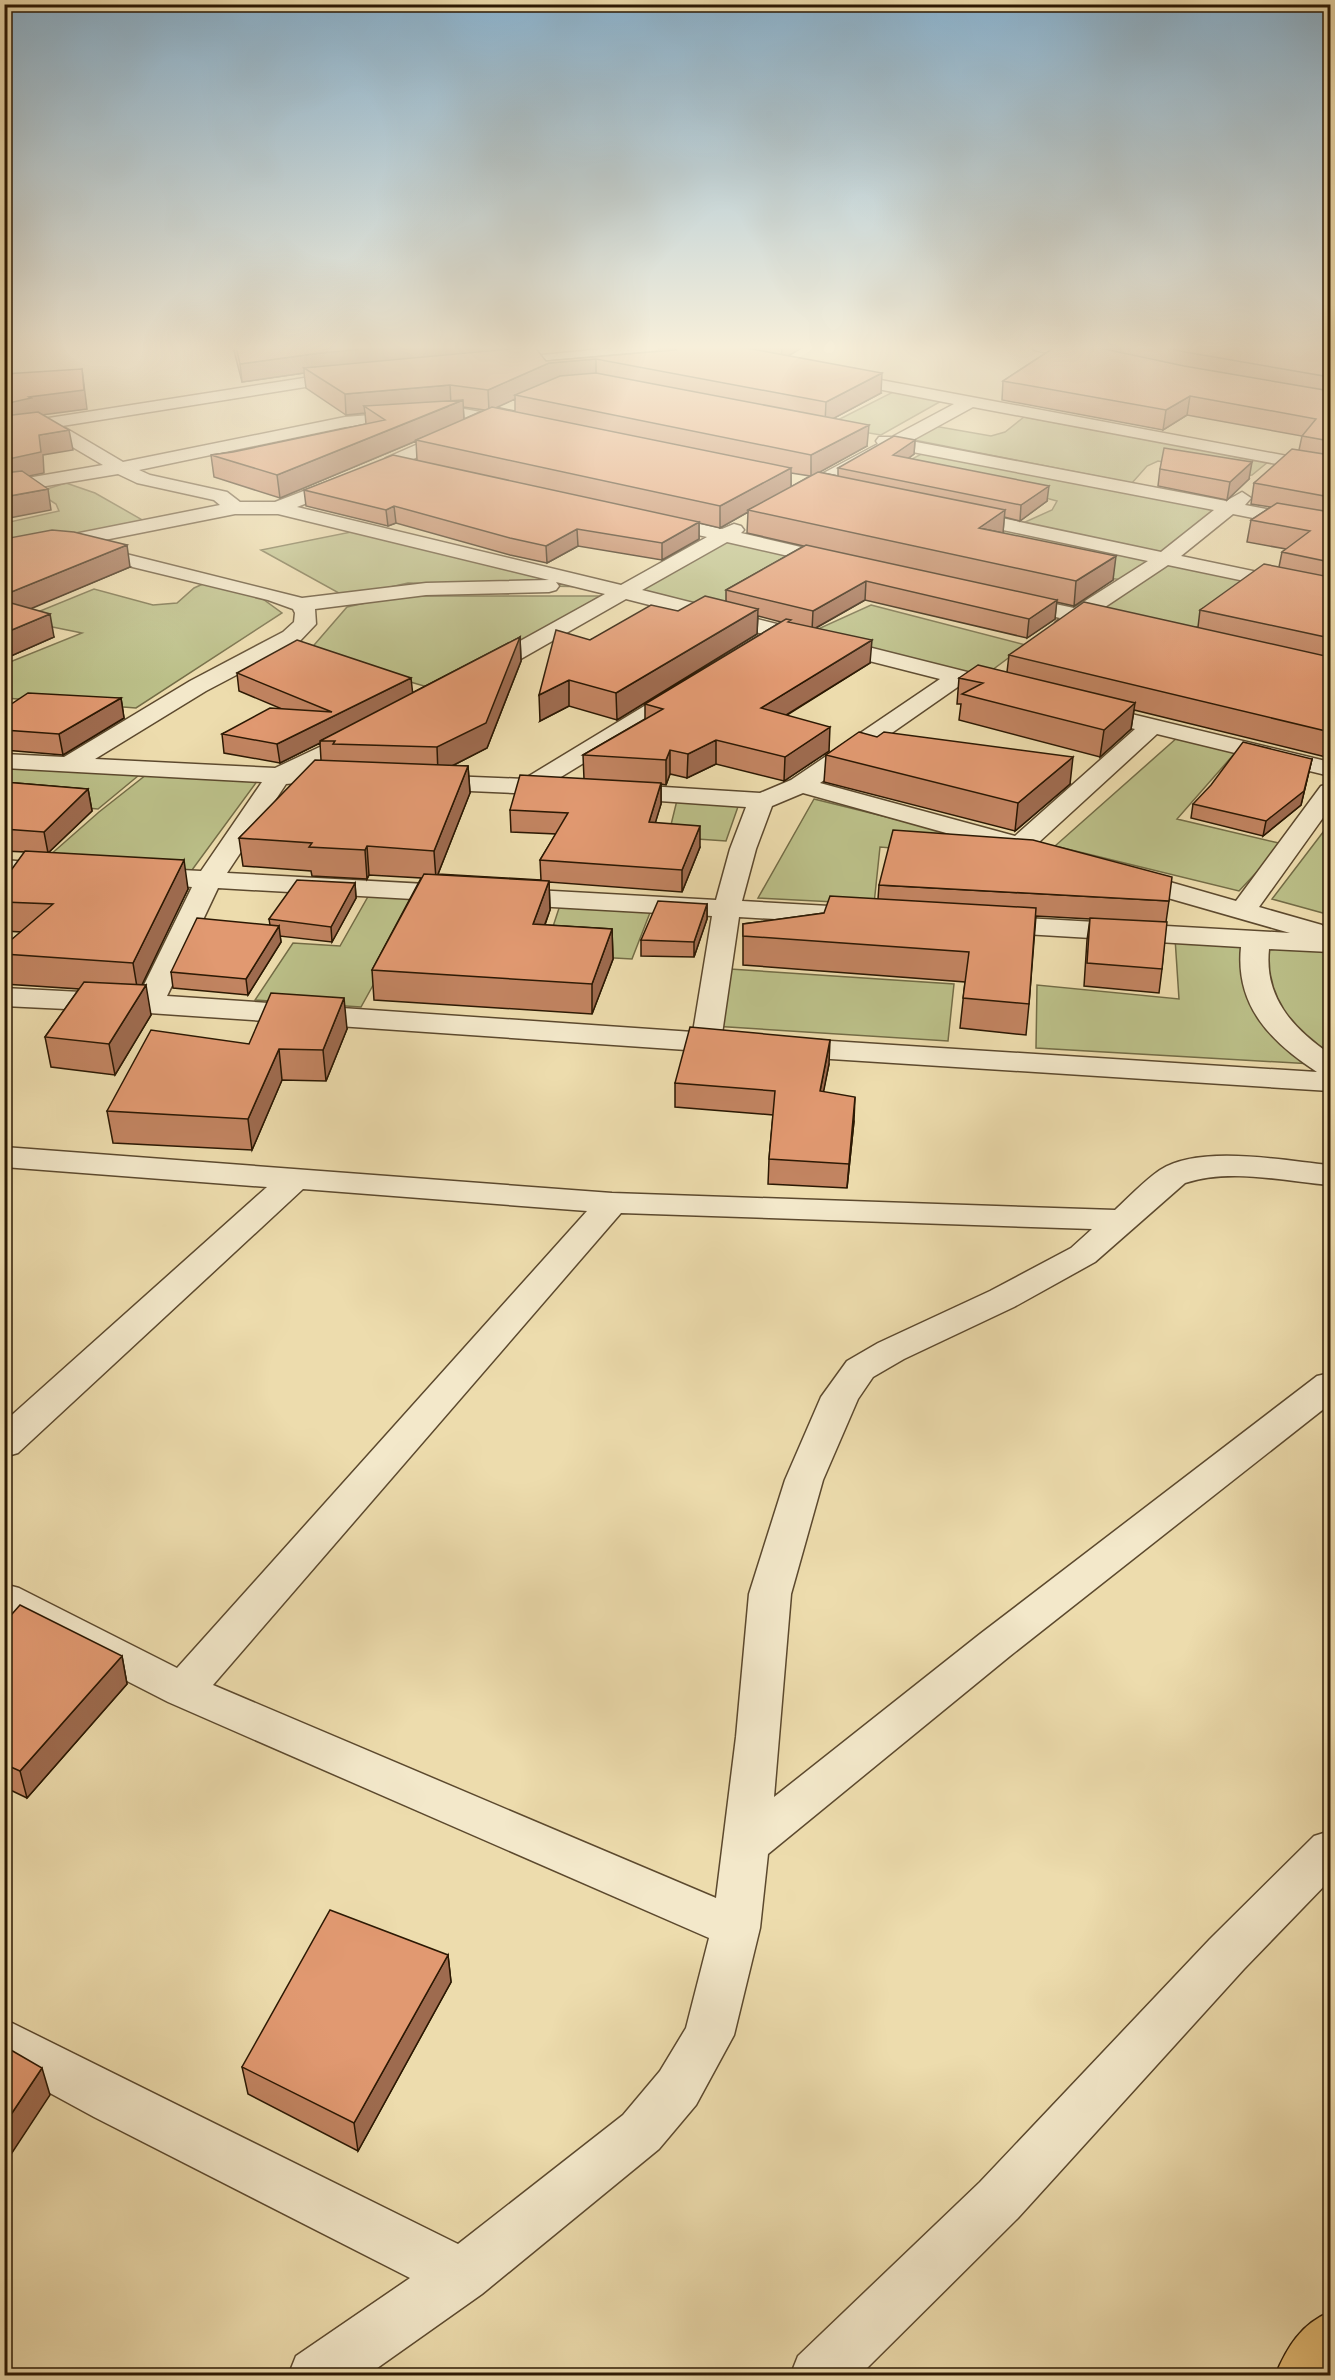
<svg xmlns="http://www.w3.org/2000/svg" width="1335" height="2380" font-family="'IM FELL Great Primer',serif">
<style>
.green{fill:#bbbf88;stroke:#736c46;stroke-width:1.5}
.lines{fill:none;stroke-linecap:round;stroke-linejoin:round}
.minor-casing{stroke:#5c492e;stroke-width:3}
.highway-casing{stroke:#2b1803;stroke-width:3}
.minor{fill:#f3e8ca;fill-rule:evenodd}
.highway{fill:#e6be76;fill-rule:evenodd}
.wall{fill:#c28461;stroke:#2b1803;stroke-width:1.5;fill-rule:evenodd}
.shaded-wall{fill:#9e6b4f;stroke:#2b1803;stroke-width:1.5}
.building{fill:#e19971;stroke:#2b1803;stroke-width:1.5}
</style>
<rect width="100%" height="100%" fill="#eddcad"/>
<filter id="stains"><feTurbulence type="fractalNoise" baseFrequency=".00333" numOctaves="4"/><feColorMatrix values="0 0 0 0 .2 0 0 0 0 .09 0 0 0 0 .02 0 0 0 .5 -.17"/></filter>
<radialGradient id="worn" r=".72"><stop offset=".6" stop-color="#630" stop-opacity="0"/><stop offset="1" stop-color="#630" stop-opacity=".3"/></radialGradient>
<path class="green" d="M895,391L943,400L881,435L826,426Z
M1024,417L1268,462L1252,475L1242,476L1158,461L1147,466L1132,483L899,437L934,426L991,436L1005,432Z
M931,449L1230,506L1169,554L1023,523L1052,510L1057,501L908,461Z
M66,483L95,493L146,522L5,547V523L59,511L56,504L37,492Z
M376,527L594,587L408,583L346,597L261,550Z
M991,527L1163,557L1129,581L1109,578L970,543Z
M731,537L809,555L711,611L634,592Z
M1174,559L1257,578L1239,643L1098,610Z
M205,583L260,597L282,613L136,708L5,698L4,661L10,662L82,633L18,620L94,589L153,605L177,603L194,588Z
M397,596H600L441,691L308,652L347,607Z
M871,605L1026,645L984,676L807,634Z
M1187,729L1242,745L1177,819L1283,844L1239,891L1055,846Z
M5,764L144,771L98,809L5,801Z
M151,771L258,780L192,870L41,863L99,812Z
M678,796L740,801L726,841L668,837Z
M814,799L1068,862L880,847L874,904L758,898Z
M1330,823V915L1272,899Z
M374,886L425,891L361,1007L255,1000L293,943L340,946Z
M562,899L653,905L632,959L544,954Z
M1175,938L1330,947V1065L1036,1048L1037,985L1179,999Z
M730,969L954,984L948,1041L713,1026Z"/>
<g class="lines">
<defs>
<path id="minor" d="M624,347H706L713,352L705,357L668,353L500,369L492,364L500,359Z
M1032,347H1066L1100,355L1102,358L1094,363L1034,350Z
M349,371L357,376L355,379L62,426L123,462L345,417L459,408L524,420L527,424L518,429L459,418L345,427L139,470L150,475L227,492L240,502H275L348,474L357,480L355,484L297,507L621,585L707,537L649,524L646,520L649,516L656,514L722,529L734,524L741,526L744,530L741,533L844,557L847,561L844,565L837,567L727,542L642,590L1011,683L1014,688L1011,693L1003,695L962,684L820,783L1015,836L1135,729L1082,716L1078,711L1082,706L1090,704L1330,762V776L1157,734L1038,843L1045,849L1041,855L1032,857L803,793L772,806L756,849L742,901L865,908L875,910L879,916L875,922L865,924L739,917L722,1034L741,1038L745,1044L741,1050L730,1053L149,1013L4,1006V988L139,995L192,887L134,882L130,876L134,870L143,868L201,871L262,782L4,768V754L64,757L190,681L283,632L294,622L295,613L293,609L268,600L79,554L76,550L79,546L86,544L302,598L426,583L549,580L278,514H235L4,560V548L220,505L214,500L137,483L118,474L4,493V482L103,465L42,429L4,435V425ZM556,582L605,594L473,667L470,672L473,677H489L626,599L940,679L791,780L760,793L616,784L607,786L604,791L607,796L616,798L746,807L730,849L716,900L227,873L286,784L306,782L309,777L306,772L368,740L372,735L368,730L360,728L275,768L95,759L206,691L299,642L316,624L315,609L426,595L549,592L556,590L559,586ZM218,888L712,916L693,1032L167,996Z
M838,372L1330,464V474L973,407L911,441L1226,501L1242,492L1251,498L1245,505L1330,521V533L1233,514L1181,556L1330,587V599L1168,565L1096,613L1120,618L1123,623L1120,628C1106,631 1094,620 1081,623C1072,624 1070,630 1058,628L1055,623L1060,618L1006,605L1003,601L1006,597L1013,595L1074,608L1148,561L952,519L949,515L952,511L959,509L1161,552L1214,510L897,449L802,500H788L786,496L788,492L878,444L876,441L879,437H892L954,404L832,380L830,377L832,374Z
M457,427L463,428L466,432L463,436L398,466L392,467L383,462L386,458Z
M682,686L690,688L693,693L690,698L556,780L570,783L573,788L570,793L561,795L424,789L415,787L412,782L415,777L424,775L524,779L674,688Z
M1330,784V808L1259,907L1322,925L1326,931L1323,935L1330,936V952L1269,949C1264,997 1292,1028 1330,1054V1091L784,1056L773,1053L769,1047L773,1041L784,1038L1317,1072C1271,1042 1235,1006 1241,947L991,932L981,930L977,924L981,918L991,916L1290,933L1119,884L1115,878L1119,872L1128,870L1236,901L1321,786Z
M4,860L65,865L69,871L65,877L56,879L4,876Z
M4,1147L612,1193L1115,1210C1129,1197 1144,1181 1160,1170C1200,1144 1285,1161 1330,1165V1185C1283,1181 1230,1168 1185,1183L1095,1262L1014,1307L904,1359L873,1377L858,1399L823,1480L791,1594L774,1797L980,1634L1317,1376L1330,1373V1404L1010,1656L768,1854L760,1928L734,2035L696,2105L659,2149L482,2294L366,2376H288L296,2356L410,2278L94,2117L4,2068V2019L458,2244L623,2115L660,2071L686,2028L709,1938L168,1702L4,1618V1584L19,1588L177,1668L587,1211L303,1189L18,1453L4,1457V1422L267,1187L4,1167ZM621,1213L1092,1229L1071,1248L990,1291L878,1343L847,1361L821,1397L785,1480L749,1594L736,1737L716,1898L213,1685Z
M1330,1831V1880L1244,1969L1018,2218L859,2376H790L798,2356L980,2182L1210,1939L1314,1836Z"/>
<path id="highway" d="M1330,2312V2376H1275C1287,2347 1301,2324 1330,2312Z"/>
</defs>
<use href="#minor" class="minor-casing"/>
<use href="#highway" class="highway-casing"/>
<use href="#minor" class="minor"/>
<use href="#highway" class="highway"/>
</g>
<path class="wall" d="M233,347H525L546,361L659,351V347H803L788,356L881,393L834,418L867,446L819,472L838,476V468L915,440L914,454L909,458L1047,501L1020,521L1004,517L1003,533L1113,580L1074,606L1056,602L1055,619L1027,638L865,600L816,628L870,663L787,715L829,751L784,781L716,764L687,778L670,774L666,785L661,784V804L655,823L700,847L682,892L549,882L550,910L545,925L612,929L613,959L592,1014L374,1000L372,970L421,878L369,875L367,879L312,876L311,871L243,866L239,838L321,760L320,743L280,763L224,753L222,734L282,709L239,691L237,673L412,693L520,637L521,661L487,748L452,766H468L470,793L438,874L541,880L540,860L556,834L511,832L510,810L584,779L583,755L645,719V704L781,622L758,616L757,634L617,720L569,706L540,721L590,640L678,611L726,601V590L804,546L747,533L748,512L720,528L699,523V539L662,560L578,546L547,563L510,555L396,523L388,526L306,506L304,490L417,460L416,441L280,498L214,477L211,455L233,452L366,424L365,413L346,415L306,388L304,373L242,382ZM515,399V411L496,407ZM463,407L484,410L464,419ZM791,473L810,476L791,487Z
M1055,347H1330V758L1134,710L1131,729L1100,757L959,720L961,704H957L959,678L1007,672L1009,655L1198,627L1200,610L1279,567L1282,552L1286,549L1247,542L1251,520L1271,507L1251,504L1254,483L1299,450L1302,436L1187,415L1163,430L1002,400L1003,381Z
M1160,469L1249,479L1227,500L1158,486Z
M4,539L130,567L31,608L54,637L11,656L4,655Z
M121,698L124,718L63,755L4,750V709Z
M877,737L1070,784L1015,831L824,782L826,755Z
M1312,759L1301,805L1263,836L1191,818L1193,804Z
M4,782L88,789L92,811L48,853L188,889L141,985L151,1015L115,1075L51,1067L45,1037L79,989L4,984V946L21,932L4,931V880L25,852L4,851Z
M355,883L356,898L332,942L280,936L281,942L248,995L173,988L171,972L270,925L269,919Z
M879,885L1169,901L1166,922L1162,969L1159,993L1084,986L1087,940L1090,919L1036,916L1029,1004L1026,1035L960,1028L965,982L743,965V924L824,913L878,899Z
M707,904V919L694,957L641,956V940Z
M347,1029L326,1081L282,1080L252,1150L113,1143L107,1111L249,1044Z
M829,1064L823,1092L854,1121L847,1188L768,1184L769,1159L773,1115L675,1107V1083Z
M4,1623L122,1656L127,1684L27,1798L4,1787Z
M448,1955L451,1982L358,2151L248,2094L242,2067Z"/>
<path class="shaded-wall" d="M385,347H525V353L304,368V373L242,382L240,364L320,353Z
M782,347H803L781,360Z
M596,359V379L515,395V399L489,411L488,390L549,363Z
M82,369L87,409L34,416L4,424V404L29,397Z
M882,373L881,393L825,423L826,402Z
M450,385L451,405L463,400L464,421L416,440V441L280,498L277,475L449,406H364L365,413L346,415L345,394Z
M1190,396L1187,415L1163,430L1166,410Z
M869,425L867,446L811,477V455Z
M69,430L73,450L43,455L44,473L4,481V460L39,435Z
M915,440L914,454L892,470L893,455Z
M1252,462L1249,479L1227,500L1230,482Z
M791,468V489L748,510V512L720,528V506Z
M1049,486L1047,501L1020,521L1021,505Z
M48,489L51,510L4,519V497Z
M394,506L396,523L388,526L386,510Z
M1005,510L1003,533L979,528Z
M699,522V539L662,560V543Z
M577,529L578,546L547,563L546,546Z
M127,545L130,567L4,620V595Z
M1116,556L1113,580L1074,606L1076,581Z
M866,581L865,600L812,630L813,611Z
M1057,600L1055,619L1027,638L1029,619Z
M758,609L757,634L617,720L616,693Z
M50,614L54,637L11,656L7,632Z
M520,637L521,661L487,748L438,773L437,747Z
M872,640L870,663L760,731L761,708Z
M411,678L413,696L320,741V743L280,763L277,744Z
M569,680V706L540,721L539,695Z
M121,698L124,718L63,755L59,734Z
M1135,703L1131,729L1100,757L1104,730Z
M830,727L829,751L784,781L785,757Z
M716,740V764L687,778L688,754Z
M670,750V774L666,785V760Z
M1073,757L1070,784L1015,831L1018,803Z
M1312,759L1301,805L1263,836L1266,821Z
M468,766L470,793L436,879L434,851Z
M661,783V804L649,844V822Z
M88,789L92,811L48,853L44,832Z
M700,826V847L682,892V870Z
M367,846L369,875L367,879L365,850Z
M184,860L188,889L138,993L133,963Z
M549,881L550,910L534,954L533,924Z
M355,883L356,898L332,942L331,927Z
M707,904V919L694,957V942Z
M279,926L281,942L248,995L246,979Z
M612,929L613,959L592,1014V984Z
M146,985L151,1015L115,1075L109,1044Z
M344,998L347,1029L326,1081L323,1050Z
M830,1040L829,1064L819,1115L820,1091Z
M279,1049L282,1080L252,1150L248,1119Z
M855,1097L854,1121L847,1188L849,1164Z
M122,1656L127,1684L27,1798L20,1771Z
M448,1955L451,1982L358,2151L354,2123Z
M42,2068L50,2095L4,2165V2125Z"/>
<path class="building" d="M236,347H385L320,353L240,364Z
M532,347H535L546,361L676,350L673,347H741L882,373L826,402L596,359L549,363L488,390L450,385L345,394L304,368Z
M1055,347H1095L1184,366L1330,391V441L1302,436L1316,419L1190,396L1166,410L1003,381Z
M1163,347H1330V377L1185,352Z
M82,369L84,390L29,397L31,398L4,404V374Z
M596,373L869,425L811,455L515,395L560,376Z
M463,400L277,475L211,455L233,452L385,420L364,406Z
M492,407L791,468L720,506L416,440Z
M38,412L69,430L39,435L41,452L4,460V416Z
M894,436L915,440L893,455L1049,486L1021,505L838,468Z
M1164,448L1252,462L1230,482L1160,469Z
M1292,449L1330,455V497L1254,483Z
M393,455L699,522L662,543L577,529L546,546L510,538L394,506L386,510L304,490Z
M22,471L48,489L4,497V473Z
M818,472L1005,510L979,528L1116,556L1076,581L748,510Z
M1277,503L1330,512V562L1282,552L1310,531L1251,520Z
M52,530L74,532L127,545L4,595V539Z
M806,545L1057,600L1029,619L866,581L813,611L726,590Z
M1264,564L1330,577V638L1200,610Z
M705,596L758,609L616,693L569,680L539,695L556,630L590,640L651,605L678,611Z
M4,601L50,614L7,632H4Z
M1084,602L1330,657V732L1009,655Z
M786,619L791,620L788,622L872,640L761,708L830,727L785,757L716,740L688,754L670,750L666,760L583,755L663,709L645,704Z
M520,637L486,723L437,747L333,744L335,741H320Z
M297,640L411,678L277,744L222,734L270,708L332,712L237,673Z
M978,665L1135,703L1104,730L962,694L983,683L959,678Z
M28,693L121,698L59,734L4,730V709Z
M859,732L877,737L884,732L1073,757L1018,803L826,755Z
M1243,742L1312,759L1304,791L1266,821L1193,804L1211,785Z
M315,760L468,766L434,851L367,846L365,850L309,847L312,843L239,838Z
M520,775L661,783L649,822L700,826L682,870L540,860L568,813L510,810Z
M4,782L88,789L44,832L4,829Z
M893,830L1033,840L1172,877L1169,901L879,885Z
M25,851L184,860L133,963L4,954V946L53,904L4,902V880Z
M424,874L549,881L533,924L612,929L592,984L372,970Z
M297,880L355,883L331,927L269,919Z
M830,896L1036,908L1029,1004L963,998L969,952L743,936V924L824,913Z
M658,901L707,904L694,942L641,940Z
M197,918L279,926L246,979L171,972Z
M1090,918L1167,922L1162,969L1087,963Z
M84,982L146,985L109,1044L45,1037Z
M271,993L344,998L323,1050L279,1049L248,1119L107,1111L151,1030L249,1044Z
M690,1027L830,1040L820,1091L855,1097L849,1164L769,1159L775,1091L675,1083Z
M20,1605L122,1656L20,1771L4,1764V1623Z
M330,1910L448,1955L354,2123L242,2067Z
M4,2046L42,2068L4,2125Z"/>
<linearGradient id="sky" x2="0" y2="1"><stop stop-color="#8bb6d4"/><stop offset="0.51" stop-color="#f7efda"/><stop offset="1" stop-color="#f7efda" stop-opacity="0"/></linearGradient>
<rect width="1335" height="681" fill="url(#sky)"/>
<rect width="1335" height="2380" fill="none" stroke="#eddcad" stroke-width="24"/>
<rect x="6" y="6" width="1323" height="2368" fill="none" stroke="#2b1803" stroke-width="3"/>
<rect x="12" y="12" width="1311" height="2356" fill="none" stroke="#2b1803" stroke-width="1.5"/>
<rect width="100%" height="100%" filter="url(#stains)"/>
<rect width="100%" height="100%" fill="url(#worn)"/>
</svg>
